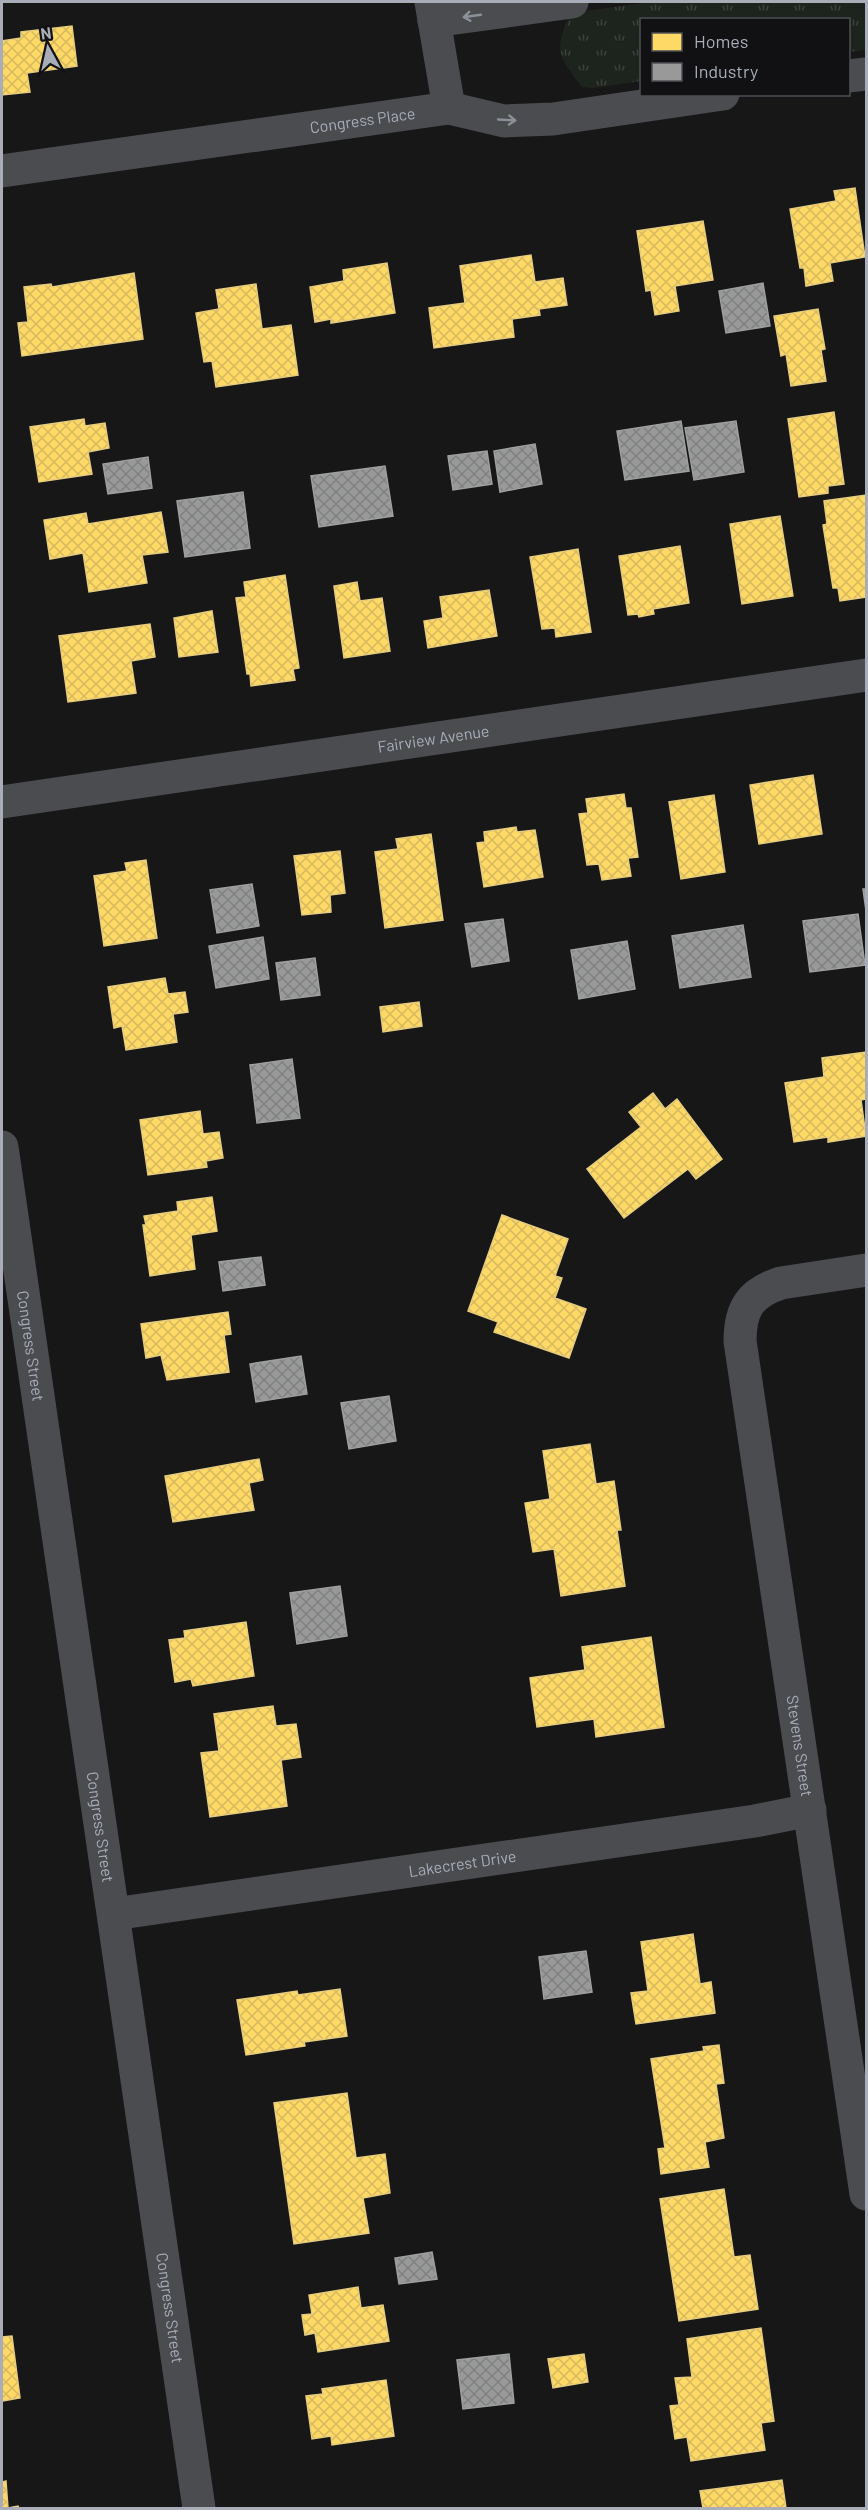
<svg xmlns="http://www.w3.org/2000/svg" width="868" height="2510" font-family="Barlow,sans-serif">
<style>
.grass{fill:url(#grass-tufts)}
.homes{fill:url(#homes-cross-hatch);stroke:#e5cc7f;stroke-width:1.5}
.industry{fill:url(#industry-cross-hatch);stroke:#9e9fa2;stroke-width:1.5}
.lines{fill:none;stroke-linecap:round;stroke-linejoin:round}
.minor{stroke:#4b4c50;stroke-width:33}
.tertiary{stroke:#4b4c50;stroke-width:33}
.oneway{stroke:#8c9099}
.labels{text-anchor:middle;stroke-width:6;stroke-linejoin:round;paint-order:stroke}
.street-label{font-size:16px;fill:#a8adb8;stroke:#111113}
</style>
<defs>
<pattern id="grass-tufts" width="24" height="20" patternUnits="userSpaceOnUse" patternTransform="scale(1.5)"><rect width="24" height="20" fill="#1d241e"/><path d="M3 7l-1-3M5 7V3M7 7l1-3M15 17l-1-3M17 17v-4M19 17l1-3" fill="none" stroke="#3b413d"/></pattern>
<pattern id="homes-cross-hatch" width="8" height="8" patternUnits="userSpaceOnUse" patternTransform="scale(1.5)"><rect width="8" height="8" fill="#ffd966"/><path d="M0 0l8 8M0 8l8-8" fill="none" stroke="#d6b85d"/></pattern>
<pattern id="industry-cross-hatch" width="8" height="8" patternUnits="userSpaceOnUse" patternTransform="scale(1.5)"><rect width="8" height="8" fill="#999"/><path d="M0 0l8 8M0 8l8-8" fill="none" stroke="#7f8080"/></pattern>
</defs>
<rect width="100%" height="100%" fill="#171717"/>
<path class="grass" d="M651,2H866V50L849,52L848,20H642L641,81L593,88L582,87C558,55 553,51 571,13Z"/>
<path class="homes" d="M72,26L77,66L27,73L30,92L2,95V41L21,38V32Z
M855,188L865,257L830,263L833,281L806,286L804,268H800L790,209L836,201L834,191Z
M703,221L713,280L675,286L679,311L655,315L651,290L646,291L637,231Z
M531,255L535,282L563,278L567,305L539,309L540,315L512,319L514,337L434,348L429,308L465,303L460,266Z
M387,263L395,313L331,323V319L315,322L310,287L344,281L343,270Z
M134,273L143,339L22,356L18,323L28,322L24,287L51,284L52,287Z
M256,284L262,329L291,325L298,375L216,387L212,361L204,362L196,313L219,309L216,290Z
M818,309L825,349L821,350L826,381L791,386L786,354L781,356L774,316Z
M834,412L844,484L828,486V493L799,497L788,419Z
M84,419L85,426L105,423L109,448L88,452L92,474L39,482L30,427Z
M866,495V597L840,601L838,588H833L823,525L827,524L824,501Z
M161,512L168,552L142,555L147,583L89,592L83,553L50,559L44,520L86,513L88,524Z
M780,516L793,596L742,604L730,524Z
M680,546L689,603L653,609L654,614L639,617L638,614L628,615L619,556Z
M578,549L591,632L556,637L555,628L542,629L530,557Z
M285,575L299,668L293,669L295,680L251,686L250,674H247L236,598L246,597L244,582Z
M357,582L360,601L382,598L390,651L344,658L334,586Z
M489,590L497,636L428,648L424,621L443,618L440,597Z
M212,611L218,652L179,657L174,618Z
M150,624L155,657L131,661L136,693L68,702L59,636Z
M813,775L822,834L759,844L750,785Z
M624,794L626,808H631L638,857L628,858L631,876L602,880L599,864L587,865L579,814L588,813L586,799Z
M714,795L725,872L681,879L669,802Z
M516,827L517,832L535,830L543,877L484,887L477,843L485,842L484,832Z
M431,834L443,920L385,928L375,852L398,849L396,839Z
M340,851L345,893L330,895L331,912L302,915L294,856Z
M146,860L157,938L104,946L94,876L127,871L125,863Z
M165,978L168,994L185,992L188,1012L173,1014L177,1042L126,1050L122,1026L114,1028L108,987Z
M419,1002L422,1026L383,1032L380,1007Z
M866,1052V1099L861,1100L866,1136L828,1142V1137L794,1142L785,1083L824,1077L822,1058Z
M653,1093L665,1109L677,1099L722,1159L696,1179L688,1169L624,1218L587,1169L641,1127L629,1112Z
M200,1111L203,1134L219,1132L223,1158L206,1161L207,1167L148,1175L140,1120Z
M212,1197L217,1231L191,1235L195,1269L150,1276L143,1225H146L144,1216L178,1211L177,1202Z
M502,1215L568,1239L555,1276L562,1278L555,1298L586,1309L569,1358L494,1332L498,1322L468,1311Z
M228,1312L231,1334L224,1335L229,1372L167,1380L161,1355L146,1358L141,1324Z
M590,1444L596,1484L614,1481L621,1530H617L625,1586L561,1596L554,1549L533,1552L525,1503L550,1499L543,1451Z
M259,1459L263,1480L249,1483L254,1510L173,1522L165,1476Z
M246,1622L254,1676L193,1686L191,1679L175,1682L169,1640L185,1638L184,1631Z
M651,1637L664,1727L596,1737L594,1719L537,1727L530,1678L585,1670L582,1647Z
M273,1706L276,1726L296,1724L301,1757L281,1760L287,1806L210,1817L201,1753L219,1751L214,1714Z
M693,1934L700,1984L711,1982L715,2013L636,2024L631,1993L648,1991L641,1942Z
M340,1989L347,2036L304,2042L305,2046L246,2055L237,2000L297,1991L298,1995Z
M719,2045L724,2083L716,2084L724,2138L705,2142L709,2167L661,2174L658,2149L665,2148L651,2059L704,2051L703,2047Z
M347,2093L356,2158L385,2154L390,2193L363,2198L369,2233L294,2244L274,2103Z
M724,2189L734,2257L750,2255L758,2309L679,2321L660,2199Z
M358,2287L361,2308L383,2305L389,2341L318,2352L315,2333L305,2335L302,2315L312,2314L309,2295Z
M761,2328L774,2421L761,2423L765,2450L691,2461L687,2437L675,2439L670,2406L679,2405L675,2378L692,2377L687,2339Z
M12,2336L20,2398L2,2401V2337Z
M584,2354L588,2382L553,2388L548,2359Z
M386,2380L394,2436L332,2445L331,2436L312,2439L306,2396L323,2394L322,2389Z
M782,2480L786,2508H703L700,2491Z
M6,2481L8,2508L18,2506L19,2508H2V2482Z"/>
<path class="industry" d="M763,283L770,326L726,333L719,291Z
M681,421L689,471L625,480L617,431Z
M736,421L744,472L694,480L685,428Z
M535,444L542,484L500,492L494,451Z
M487,451L492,484L453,490L448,456Z
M148,457L152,488L108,494L103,464Z
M385,466L393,516L319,527L311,476Z
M243,492L250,548L185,557L177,501Z
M252,884L259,926L217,933L210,890Z
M863,889H866V911Z
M858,914L865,965L810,972L803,921Z
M503,919L509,961L472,967L465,924Z
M743,925L751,977L680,988L672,936Z
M263,937L269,979L216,988L209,946Z
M627,941L635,989L579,999L571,950Z
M315,958L320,995L281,1000L276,963Z
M292,1059L300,1118L257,1123L250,1065Z
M261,1257L265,1285L223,1291L219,1262Z
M301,1356L307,1394L256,1402L250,1364Z
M389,1396L396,1441L349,1449L341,1403Z
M340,1586L347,1636L297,1644L290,1593Z
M586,1951L592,1992L544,1999L539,1957Z
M432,2252L437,2279L399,2284L395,2258Z
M509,2354L514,2403L463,2409L457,2360Z"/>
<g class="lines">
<g class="minor">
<path d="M431,2L449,108"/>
<path d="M434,21L572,2"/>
<path d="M848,76L866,74"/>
<path id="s1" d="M2,171L449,108L504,121L553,119L723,94"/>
<path id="s2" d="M2,802L866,675"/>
<path id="s3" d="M866,1270L781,1283C750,1293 740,1309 740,1341L866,2194"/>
<path id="s4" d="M114,1914L755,1821L810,1810"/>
</g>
<path class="tertiary" id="s5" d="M2,1147L199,2508"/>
</g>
<defs><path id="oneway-shaft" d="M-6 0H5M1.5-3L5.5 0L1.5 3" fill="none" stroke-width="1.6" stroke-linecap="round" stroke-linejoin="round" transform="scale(1.5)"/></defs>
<g class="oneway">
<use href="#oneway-shaft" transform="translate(472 16) rotate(172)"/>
<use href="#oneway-shaft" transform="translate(507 120) rotate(3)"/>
</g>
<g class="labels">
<g class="street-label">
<text dy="6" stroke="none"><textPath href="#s1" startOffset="364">Congress Place</textPath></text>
<text dy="6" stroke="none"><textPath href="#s2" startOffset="436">Fairview Avenue</textPath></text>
<text dy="6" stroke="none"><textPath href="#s5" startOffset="201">Congress Street</textPath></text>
<text dy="6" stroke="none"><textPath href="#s3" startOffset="573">Stevens Street</textPath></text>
<text dy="6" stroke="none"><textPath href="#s5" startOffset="687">Congress Street</textPath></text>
<text dy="6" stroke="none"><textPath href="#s4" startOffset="352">Lakecrest Drive</textPath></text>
<text dy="6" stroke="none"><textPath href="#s5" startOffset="1173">Congress Street</textPath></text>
</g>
</g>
<rect width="868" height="2510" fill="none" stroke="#a8adb8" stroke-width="6"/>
<rect x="640" y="18" width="210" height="78" fill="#111113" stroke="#4d4f55" stroke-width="1.5"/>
<rect x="652" y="33" width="30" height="18" fill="#ffd966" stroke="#4d4f55" stroke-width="1.5"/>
<text x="694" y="48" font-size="18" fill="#a8adb8">Homes</text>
<rect x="652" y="63" width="30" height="18" fill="#999999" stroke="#4d4f55" stroke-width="1.5"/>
<text x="694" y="78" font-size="18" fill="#a8adb8">Industry</text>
<g transform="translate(48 48) rotate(352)" stroke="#111113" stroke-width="4.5" paint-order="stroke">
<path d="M0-4.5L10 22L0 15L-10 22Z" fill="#a8adb8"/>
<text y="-9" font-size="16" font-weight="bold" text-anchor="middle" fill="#a8adb8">N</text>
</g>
</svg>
